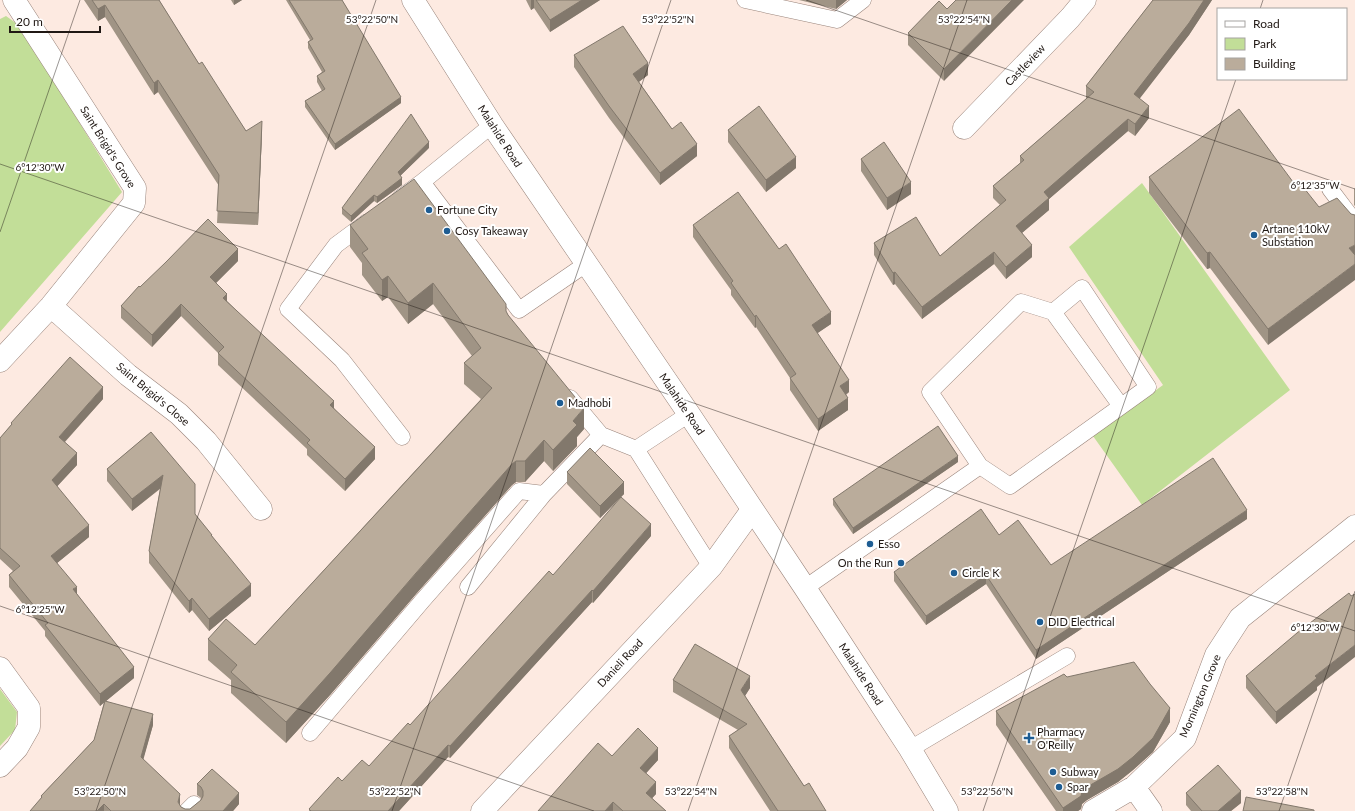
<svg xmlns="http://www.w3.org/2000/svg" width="1355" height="811" font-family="Lato,sans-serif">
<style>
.green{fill:#c2de98}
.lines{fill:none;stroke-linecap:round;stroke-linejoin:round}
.service-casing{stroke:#99847b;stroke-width:17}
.minor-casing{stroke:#99847b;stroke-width:23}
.secondary-casing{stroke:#99847b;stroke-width:23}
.service{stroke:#fff;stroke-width:16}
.minor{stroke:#fff;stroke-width:22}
.secondary{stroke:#fff;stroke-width:22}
.wall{fill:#a09485}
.shaded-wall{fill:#82786c}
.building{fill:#baac9b;stroke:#82786c}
.ticks{fill:none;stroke:#201814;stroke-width:1;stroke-opacity:0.45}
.poi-dot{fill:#1e5d93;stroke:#fff;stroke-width:1.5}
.labels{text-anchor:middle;stroke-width:4;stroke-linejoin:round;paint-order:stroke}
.street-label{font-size:11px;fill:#201814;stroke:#fff}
.poi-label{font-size:11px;fill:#201814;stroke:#fff;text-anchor:start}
.ticks-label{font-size:10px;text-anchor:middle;fill:#201814;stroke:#fff;stroke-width:4;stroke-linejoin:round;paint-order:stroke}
</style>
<rect width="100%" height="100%" fill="#fdeae1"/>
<path class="green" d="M6,16L20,26L122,192L0,332V19Z
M1142,183L1290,390L1142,505L1093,436L1163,385L1069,247Z
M0,689L17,712L15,730L0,746Z"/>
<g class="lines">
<defs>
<path id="service" d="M745,0L837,20L863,0
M492,125L422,182L519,310L586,264
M1330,189L1355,222
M400,198L422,182
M367,222L336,245L288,309L342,360L402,437
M1053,312L1121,406
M570,398L601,435L636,449L689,414
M636,449L711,567
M468,587L544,494
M805,588L980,466L930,392L1021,302L1053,312L1082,288L1148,387L1010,486L980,466
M310,733L423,600L519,491L544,494L601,435
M910,749L1067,656
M187,811L194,804"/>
<path id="minor" d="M964,128L1070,18L1085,0
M51,306L128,375L179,414L206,441L261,509
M0,361L51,306L134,203L135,188L14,0
M0,668L29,708V727L17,748L0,766
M1134,787L1151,811
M482,811L711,567L752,510
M1093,811L1134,787L1185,738L1216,655L1240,618L1355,526"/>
<path id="secondary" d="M413,0L492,125L689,414L805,588L910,749L947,811"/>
</defs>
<use href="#service" class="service-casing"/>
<use href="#minor" class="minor-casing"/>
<use href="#secondary" class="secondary-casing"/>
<use href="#service" class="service"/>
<use href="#minor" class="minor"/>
<use href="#secondary" class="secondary"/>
</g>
<path class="wall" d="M84,0H159L199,64L246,131L262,133L258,225L217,223L219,186L158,92L154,95L105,17L98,21Z
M231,0H242L234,5Z
M286,0H342L401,103L335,150L305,107V101L322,91L317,82V76L322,72L308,48V42L310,40Z
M526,0H600L550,32L534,8L531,10Z
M799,0H847L836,9Z
M1153,0H1212L1189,35L1139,98L1149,118L1135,136L1128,131L1049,199V210L1022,233L1032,257L1006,279L994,264L922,319L895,284L893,285L874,255V243L940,256L1000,205L993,198V186L1020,163V156L1087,98H1086V86Z
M947,9L944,81L908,45V33Z
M574,55L648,75L639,82L672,129L697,156L660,185L609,118L574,67Z
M728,130L796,168L766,192L728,142Z
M429,148L400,176L402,185L377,203L374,201L351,222L342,214V208Z
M861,159L911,194L887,210L861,171Z
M1149,177L1296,186L1268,345L1210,268L1207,269L1149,193Z
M1355,188V206L1354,205V189Z
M350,225L506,312L584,429L577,437V446L553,471L544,461L525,482H516L512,485L416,594L330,695L286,743L231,693V680L208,660V639L255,645L481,399L464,384V363L472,356L433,304L408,324L388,297L382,301L362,275V263L350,247Z
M693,225L831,324L817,333L849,392L846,395L848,410L818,431L790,390V378L756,327L755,328L731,295V290L693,237Z
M238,261L216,283L227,301L334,408L375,459L345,491L307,455V449L218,365V353L181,316L152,347L121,318V306L140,287Z
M103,399L65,442L77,465L57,486L89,537L57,563L77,594L134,678L106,701L153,725L143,759L181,807L185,809H190L201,800V798L197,795V784L239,804L233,811H30L41,799V796L94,740L104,702L100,706L45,636V631L9,587V575L13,571L0,559V438L11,425V423Z
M151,432L195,514L212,536L251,596L209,631L192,610L189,613L149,563V551L160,489L132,511L107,481V469Z
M958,462L853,534L833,505V499Z
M567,472L624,494L600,518L567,484Z
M1247,519L1036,659L986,584L926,625L894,581V572L999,535L1051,565Z
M651,536L593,603L592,602L450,758L448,757L399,811H309V809L342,781L369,766L410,725L553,575Z
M1246,676L1317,687V690L1276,724L1246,688Z
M1067,677L1170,722L1153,752L1133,770L1118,782L1087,800L1082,804L1081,809L1078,811H1056L996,725V711Z
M673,680L750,688L745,696L804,786L826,811H770L729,748V736L738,730L673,692Z
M612,756L658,760L646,773L656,794L652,798L666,811H538Z
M1186,793L1241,803L1231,811H1191L1186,805Z"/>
<path class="shaded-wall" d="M234,0H242L234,5Z
M531,0H534V8L531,10Z
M582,0H600L550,32V20Z
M836,0H847L836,9Z
M1012,0H1024L944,81V69Z
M1204,0H1212L1189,35L1134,106V94Z
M105,5V17L98,21V9Z
M648,63V75L633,86V74Z
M158,80V92L154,95V83Z
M401,97V103L335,150V144Z
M1149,106V118L1135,136V124Z
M1128,119V131L1049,199V210L1016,238V226L1044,192Z
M262,121V133L258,225V213Z
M429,142V148L398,178V172Z
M697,144V156L660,185V173Z
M796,157V168L766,192V180Z
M402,178V185L377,203V197Z
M911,182V194L887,210V198Z
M374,195V201L351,222V216Z
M1032,245V257L1006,279V267Z
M1355,245V261L1349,248Z
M238,249V261L210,289V277Z
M994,252V264L922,319V307Z
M1210,252V268L1207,269V253Z
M1355,264V280L1268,345V329Z
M895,272V284L893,285V273Z
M388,276V297L382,301V280Z
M433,283V304L408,324V303Z
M227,294V306L223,298Z
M181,304V316L152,347V335Z
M831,312V324L812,337V325Z
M756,315V327L755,328V317Z
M849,380V392L840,398V386Z
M103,387V399L59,448V437Z
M848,398V410L818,431V419Z
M334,401V413L330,405Z
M584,408V429L577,437V446L553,471V450L573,421Z
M544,440V461L525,482V461Z
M375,447V459L345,491V479Z
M77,453V465L52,492V480Z
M958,456V462L853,534V528Z
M516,461V482L512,485L416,594L330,695L286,743V722L512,464Z
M163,475V486L132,511V499Z
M624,482V494L600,518V506Z
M1247,510V519L1036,659V650Z
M651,524V536L593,603V591Z
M89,525V537L51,568V556Z
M986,575V584L926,625V616Z
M251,584V596L209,631V619Z
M77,587V599L73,589Z
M592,590V602L450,758V746Z
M192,598V610L189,613V601Z
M1355,645V657L1317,687V690L1276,724V712L1315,676Z
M134,667V678L100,706V694Z
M750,676V688L741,702V690Z
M1170,708V722L1153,752L1133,770L1118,782L1087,800L1082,804L1081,809L1078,811H1063V808Z
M153,714V725L141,768V757Z
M448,745V757L399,811H388Z
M658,748V760L640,780V768Z
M656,782V794L646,805V793Z
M1241,791V803L1231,811H1218Z
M239,793V804L233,811H223Z
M180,794V805L178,802Z
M613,802V811H605Z
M104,804V811H97Z"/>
<path class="building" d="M92,0H159L199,64L202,62L246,131L262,121L258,213L217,211L219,175L158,80L154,83L105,5L98,9Z
M289,0H342L401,97L335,144L305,101L325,89L317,76L325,71L308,42L313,39Z
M536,0H582L550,20Z
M956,0H1012L944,69L908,33L939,1L947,9Z
M1153,0H1204L1189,23L1134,94L1149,106L1135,124L1128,119L1044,192L1049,198L1016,226L1032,245L1006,267L994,252L922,307L895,272L893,273L874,243L916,217L940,256L1006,200L993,186L1024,160L1020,156L1094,92L1086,86Z
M623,26L648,63L633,74L672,129L681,122L697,144L660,173L609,106L574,55Z
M759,106L796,157L766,180L728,130Z
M1239,109L1296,186L1300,183L1319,207L1337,198L1351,214L1355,215V245L1349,248L1355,255V264L1268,329L1210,252L1207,253L1149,177Z
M411,114L429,142L398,172L402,178L377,197L374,195L351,216L342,208Z
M884,142L911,182L887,198L861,159Z
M414,179L506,304V311L508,315L584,408L573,421L577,425L553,450L544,440L525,461H516L512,464L416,573L330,673L286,722L231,672L237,665L208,639L226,619L255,645L492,388L464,363L481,348L433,283L408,303L388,276L382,280L362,253L368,249L350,225Z
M738,192L779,249L786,244L831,312L812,325L849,380L840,386L848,398L818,419L790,378L796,374L756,315L755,317L731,283L733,281L693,225Z
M208,219L238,249L210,277L227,294L223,298L334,401L330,405L375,447L345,479L307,443L310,440L218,353L224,347L181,304L152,335L121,306L139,286L140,287L166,262Z
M70,357L103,387L59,437L77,453L52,480L89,525L51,556L77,587L73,589L134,667L100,694L45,625L48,623L9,575L20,566L0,548V438L12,424L11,423Z
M938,426L958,456L853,528L833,499Z
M151,432L195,484V514L212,535H211L251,584L209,619L192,598L189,601L149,551L163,475L132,499L107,469Z
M590,448L624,482L600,506L567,472Z
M1213,458L1247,510L1036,650L986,575L926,616L894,572L981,509L999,535L1018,520L1051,565Z
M621,497L651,524L593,591L592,590L450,746L448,745L388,811H311L309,809L338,777L342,781L362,760L369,766L408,723L410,725L549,571L553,575Z
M1349,593L1351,596L1355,594V645L1315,676L1317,678L1276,712L1246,676L1297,633Z
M695,644L750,676L741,690L804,786L809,783L826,811H778L729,736L747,724L673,680Z
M1134,662L1150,684L1170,708L1153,738L1133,757L1118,769L1087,787L1082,791L1081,796L1063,808L996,711L1064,674L1067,677Z
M105,701L153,714L141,757L180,794L178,802L181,807L185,809H190L201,800L203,796V791L201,787L197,784L212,769L239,793L223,811H111L104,804L97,811H30L42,797L41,796L94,740Z
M638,728L658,748L640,768L656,782L646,793L666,811H623L613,802L605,811H538L598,743L612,756Z
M1218,765L1241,791L1218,811H1202L1186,793Z
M1246,797L1314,810V811H1243Z"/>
<path class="ticks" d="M806,0L1355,189M1260,9L1263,0M0,164L1355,631M0,232L80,0M0,606L594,811M96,811L376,0M392,811L671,0M688,811L967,0M983,811L1236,79M1279,811L1355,591"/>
<g class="poi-dot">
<circle cx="429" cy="210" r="4"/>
<circle cx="447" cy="231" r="4"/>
<circle cx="1254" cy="235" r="4"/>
<circle cx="560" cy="403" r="4"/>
<circle cx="870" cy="544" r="4"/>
<circle cx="901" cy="563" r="4"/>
<circle cx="954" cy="573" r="4"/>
<circle cx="1040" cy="622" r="4"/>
<path d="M1027 732h4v4h4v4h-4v4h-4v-4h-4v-4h4z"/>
<circle cx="1053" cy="772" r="4"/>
<circle cx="1059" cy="787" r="4"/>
</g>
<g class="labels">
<g class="street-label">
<text transform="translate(1025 65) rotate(-46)" y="4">Castleview</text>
<text transform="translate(500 136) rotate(57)" y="4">Malahide Road</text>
<text transform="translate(108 147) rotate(58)" y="4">Saint Brigid's Grove</text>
<text transform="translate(153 394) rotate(40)" y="4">Saint Brigid's Close</text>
<text transform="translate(682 404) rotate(56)" y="4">Malahide Road</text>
<text transform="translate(620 663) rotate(-47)" y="4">Danieli Road</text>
<text transform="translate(861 674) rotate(57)" y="4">Malahide Road</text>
<text transform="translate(1200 696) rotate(-67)" y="4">Mornington Grove</text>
</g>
<g class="poi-label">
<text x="437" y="214">Fortune City</text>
<text x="1262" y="233">Artane 110kV<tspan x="1262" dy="13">Substation</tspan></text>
<text x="455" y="235">Cosy Takeaway</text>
<text x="568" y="407">Madhobi</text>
<text x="878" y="548">Esso</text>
<text x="893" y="567" text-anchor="end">On the Run</text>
<text x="962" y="577">Circle K</text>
<text x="1048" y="626">DID Electrical</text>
<text x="1037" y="736">Pharmacy<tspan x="1037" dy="13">O'Reilly</tspan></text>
<text x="1061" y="776">Subway</text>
<text x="1067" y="791">Spar</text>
</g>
</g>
<g class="ticks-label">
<text x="372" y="23">53°22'50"N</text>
<text x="668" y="23">53°22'52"N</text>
<text x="964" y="23">53°22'54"N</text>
<text x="40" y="171">6°12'30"W</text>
<text x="1315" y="189">6°12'35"W</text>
<text x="40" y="613">6°12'25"W</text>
<text x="1315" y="631">6°12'30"W</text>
<text x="100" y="795">53°22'50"N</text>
<text x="395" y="795">53°22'52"N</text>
<text x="691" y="795">53°22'54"N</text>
<text x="987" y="795">53°22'56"N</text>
<text x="1282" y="795">53°22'58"N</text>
</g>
<rect x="1217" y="8" width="130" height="72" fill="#ffffff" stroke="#a6a3a1"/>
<rect x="1225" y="21" width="20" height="6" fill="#ffffff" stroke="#a6a3a1"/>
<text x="1253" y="28" font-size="12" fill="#201814">Road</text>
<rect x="1225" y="38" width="20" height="12" fill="#c2de98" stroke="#a6a3a1"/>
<text x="1253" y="48" font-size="12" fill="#201814">Park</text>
<rect x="1225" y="58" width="20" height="12" fill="#baac9b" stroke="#a6a3a1"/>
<text x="1253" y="68" font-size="12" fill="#201814">Building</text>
<path d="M10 26v6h90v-6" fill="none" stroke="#201814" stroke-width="2"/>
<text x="16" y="26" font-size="12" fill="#201814" stroke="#ffffff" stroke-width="3" paint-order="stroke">20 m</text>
</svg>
